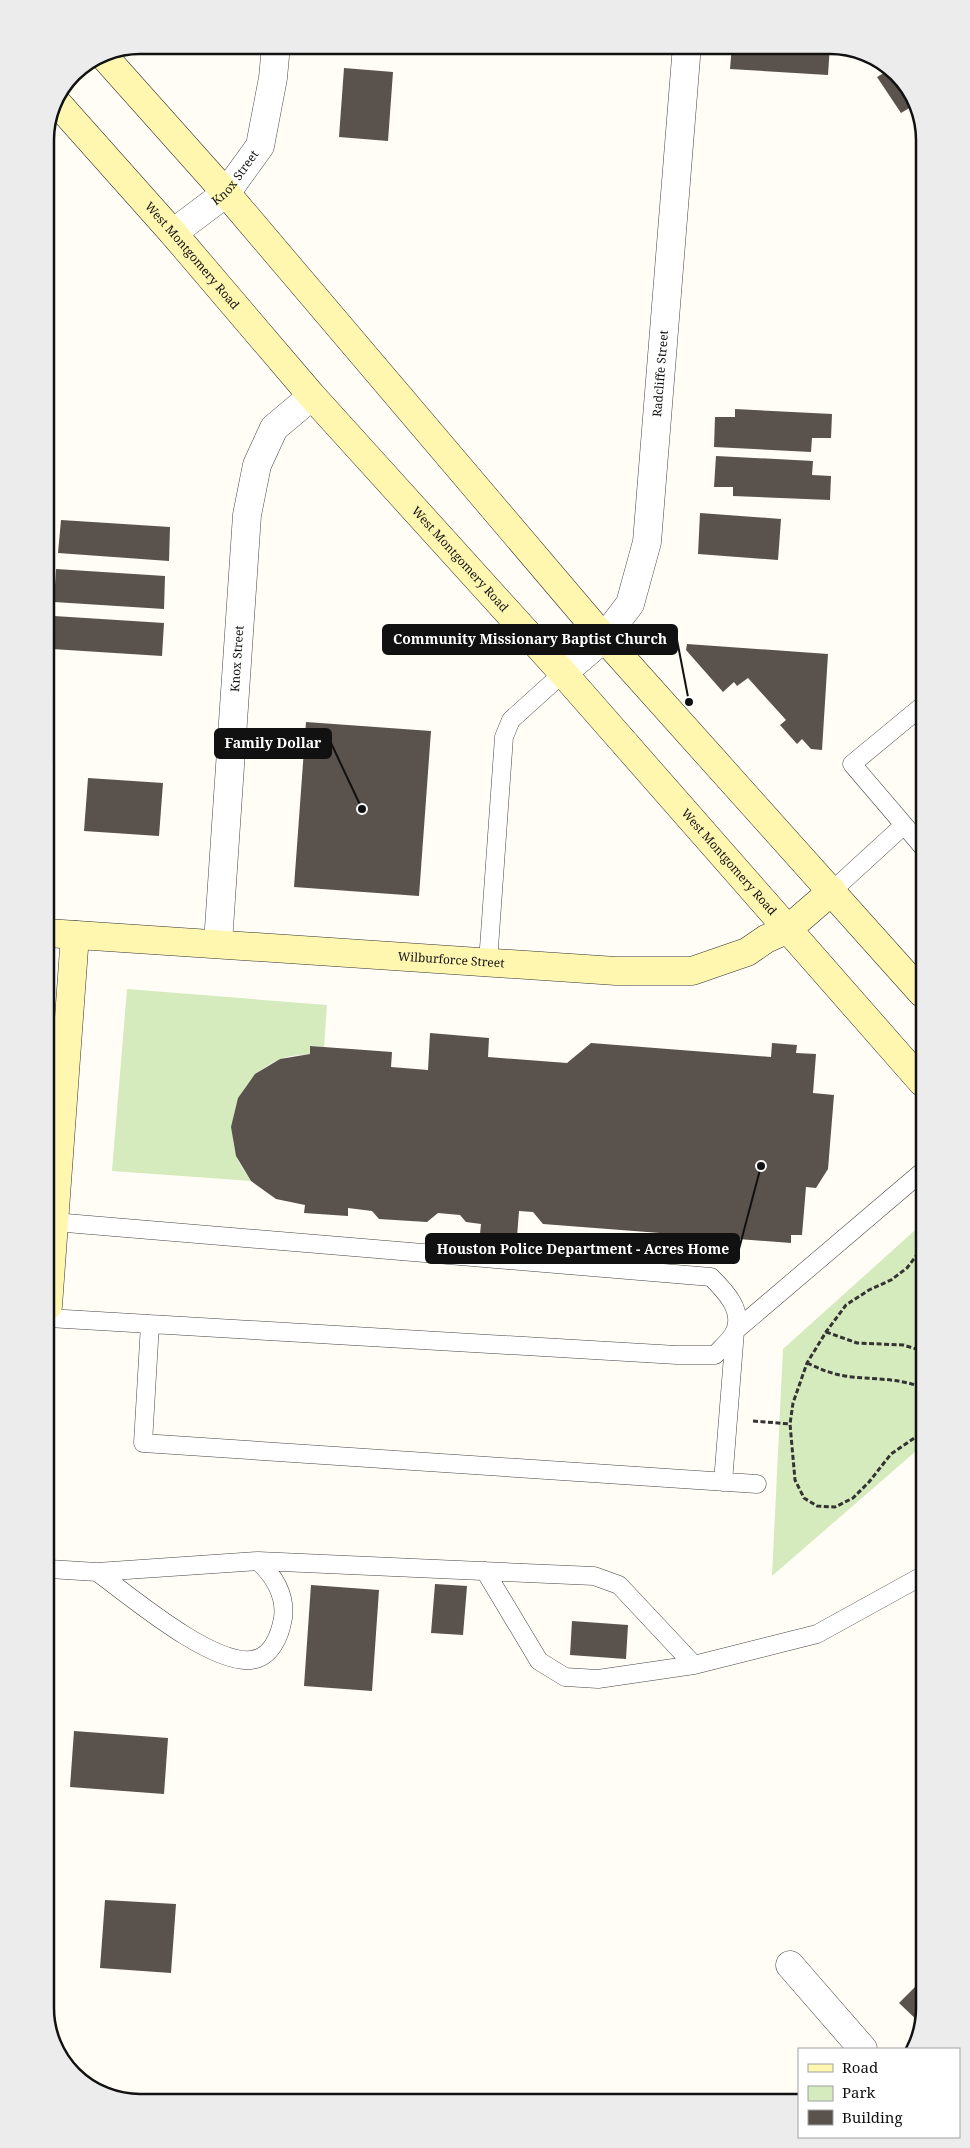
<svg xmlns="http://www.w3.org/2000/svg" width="970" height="2148" font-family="'Noto Serif',serif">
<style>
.green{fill:#d5ebbd}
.building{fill:#5a524d}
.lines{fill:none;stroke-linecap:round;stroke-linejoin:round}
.lane-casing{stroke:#444;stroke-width:19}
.street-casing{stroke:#444;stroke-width:29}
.secondary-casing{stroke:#333;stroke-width:29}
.path{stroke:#333;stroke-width:3;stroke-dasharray:5 2.5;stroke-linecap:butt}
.lane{stroke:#fff;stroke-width:18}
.street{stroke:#fff;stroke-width:28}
.secondary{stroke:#fff6b0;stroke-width:28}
.labels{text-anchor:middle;stroke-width:5;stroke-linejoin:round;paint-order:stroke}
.street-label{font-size:12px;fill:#111;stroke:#fff}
.rim{fill:none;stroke:#111;stroke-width:2.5}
.leader{fill:none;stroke:#111;stroke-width:2}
.callout-dot{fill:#111;stroke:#fff;stroke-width:2}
.callout{fill:#111;stroke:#111;stroke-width:2}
.callout-label{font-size:14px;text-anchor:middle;font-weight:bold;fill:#fff}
</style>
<rect width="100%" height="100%" fill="#fffdf5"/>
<path class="green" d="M127,989L327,1005L324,1047L311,1046L310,1054C300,1055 288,1056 280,1059C241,1076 225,1115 236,1154C238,1163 246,1173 251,1181L112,1171Z
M923,1223V1445L772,1576L783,1349Z"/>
<path class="building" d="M732,45H830L828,75L730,69Z
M344,68L393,72L388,141L339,137Z
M891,69L916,104L901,113L877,77Z
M735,409L832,414L831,438H812L811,452L714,447L715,417H735Z
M716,456L813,461L812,475L831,476L830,500L733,496V487H714Z
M700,513L781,519L778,560L698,554Z
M61,520L170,527L169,561L58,553Z
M56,569L165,576L164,609L54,602Z
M54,616L164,623L162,656L52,649Z
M687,644L828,654L822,750L811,749L802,739L797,744L780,725L786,720L748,678L737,686L734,682L723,692L686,650Z
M306,722L431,731L419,896L294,887Z
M88,778L163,783L159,836L84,831Z
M430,1033L489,1038L488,1057L567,1063L591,1043L771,1057L772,1043L797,1045L796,1053L816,1054L813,1093L834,1095L828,1169L816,1188L806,1187L802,1235H791V1243L543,1224L533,1212L519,1211L517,1237L480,1234L481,1224L466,1222L460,1215L438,1213L427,1222L379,1219L372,1211L348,1208V1216L304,1213L305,1205L276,1199L251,1181L236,1156L231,1127L238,1098L255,1074L280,1059L310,1054V1046L392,1052L391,1067L428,1070Z
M435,1584L467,1586L463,1635L431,1633Z
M311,1585L379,1590L372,1691L304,1686Z
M572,1621L628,1625L626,1659L570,1655Z
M74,1731L168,1738L164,1794L70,1787Z
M105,1900L176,1904L171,1973L100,1968Z
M925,1977V2008L920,2023L899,2003Z"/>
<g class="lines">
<defs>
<path id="lane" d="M921,707L852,764L922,846
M832,891L904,825
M488,962L504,737L511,720L563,673
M48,1318L677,1355H715C721,1348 732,1339 735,1331C744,1310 724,1290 711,1277L54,1222
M150,1324L143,1443L757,1484
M723,1482L735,1331L923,1171
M49,1569L97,1572L258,1561L594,1576L619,1585L694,1665L817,1634L924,1575
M485,1571L539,1661L565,1677L598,1679L694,1665
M97,1572C130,1596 210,1664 251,1660C271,1658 280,1636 283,1618C286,1595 274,1576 258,1561"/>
<g id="street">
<path id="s1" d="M173,233L226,193L260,146L273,78L276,45"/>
<path id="s2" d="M563,673L604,638L630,604L647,542L687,45"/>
<path id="s3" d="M218,943L247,515L257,465L274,428L312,396"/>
<path d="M790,1965L863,2049"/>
</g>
<g id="secondary">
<path d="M102,54L226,193L604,638L922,993"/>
<path id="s4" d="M59,105L173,233L312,396L563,673L922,1082"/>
<path id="s5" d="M47,933L616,971H692L747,952L766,939L788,929L832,891"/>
<path d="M48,1306L75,935"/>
</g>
</defs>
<use href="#lane" class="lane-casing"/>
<use href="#street" class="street-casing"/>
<use href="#secondary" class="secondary-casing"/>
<path class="path" d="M923,1247L907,1268L891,1280L869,1290L846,1305L826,1332L807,1363L793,1403L790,1424L795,1480L804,1498L817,1506L835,1507L853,1498L869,1482L891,1454L923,1432
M826,1332L857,1343L903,1345L923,1351
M807,1363C820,1369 832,1374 845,1376C871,1380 898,1377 923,1388
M753,1421L790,1424"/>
<use href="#lane" class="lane"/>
<use href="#street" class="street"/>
<use href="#secondary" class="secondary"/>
</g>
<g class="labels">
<g class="street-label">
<text dy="4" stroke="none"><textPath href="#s1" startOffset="84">Knox Street</textPath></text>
<text dy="4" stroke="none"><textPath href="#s4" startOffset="201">West Montgomery Road</textPath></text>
<text dy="4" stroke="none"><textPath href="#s2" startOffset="330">Radcliffe Street</textPath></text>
<text dy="4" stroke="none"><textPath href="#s4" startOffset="606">West Montgomery Road</textPath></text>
<text dy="4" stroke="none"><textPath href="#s3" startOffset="285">Knox Street</textPath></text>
<text dy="4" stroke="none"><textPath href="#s4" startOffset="1011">West Montgomery Road</textPath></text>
<text dy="4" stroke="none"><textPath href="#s5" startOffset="405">Wilburforce Street</textPath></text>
</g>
</g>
<path d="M0 0H970V2148H0ZM140 54H830A86 86 0 0 1 916 140V2008A86 86 0 0 1 830 2094H140A86 86 0 0 1 54 2008V140A86 86 0 0 1 140 54Z" fill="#ececec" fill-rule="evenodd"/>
<path class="rim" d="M140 54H830A86 86 0 0 1 916 140V2008A86 86 0 0 1 830 2094H140A86 86 0 0 1 54 2008V140A86 86 0 0 1 140 54Z"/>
<path class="leader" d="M689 702L677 640M362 809L331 743M761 1166L739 1249"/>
<g class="callout-dot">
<circle cx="689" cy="702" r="5"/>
<circle cx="362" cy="809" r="5"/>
<circle cx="761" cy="1166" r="5"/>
</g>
<g class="callout">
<rect x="383" y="625" width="294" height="29" rx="5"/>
<rect x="215" y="729" width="116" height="29" rx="5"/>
<rect x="426" y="1234" width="313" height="29" rx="5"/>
</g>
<g class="callout-label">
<text x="530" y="644">Community Missionary Baptist Church</text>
<text x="273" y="748">Family Dollar</text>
<text x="583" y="1254">Houston Police Department - Acres Home</text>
</g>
<rect x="798" y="2048" width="162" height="90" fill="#ffffff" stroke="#a0a0a0"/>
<rect x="808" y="2064" width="25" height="8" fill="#fff6b0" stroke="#a0a0a0"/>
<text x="842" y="2073" font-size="15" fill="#111111">Road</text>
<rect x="808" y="2086" width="25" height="15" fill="#d5ebbd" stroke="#a0a0a0"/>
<text x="842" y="2098" font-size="15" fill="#111111">Park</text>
<rect x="808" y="2110" width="25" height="15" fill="#5a524d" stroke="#a0a0a0"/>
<text x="842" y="2123" font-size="15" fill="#111111">Building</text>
</svg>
